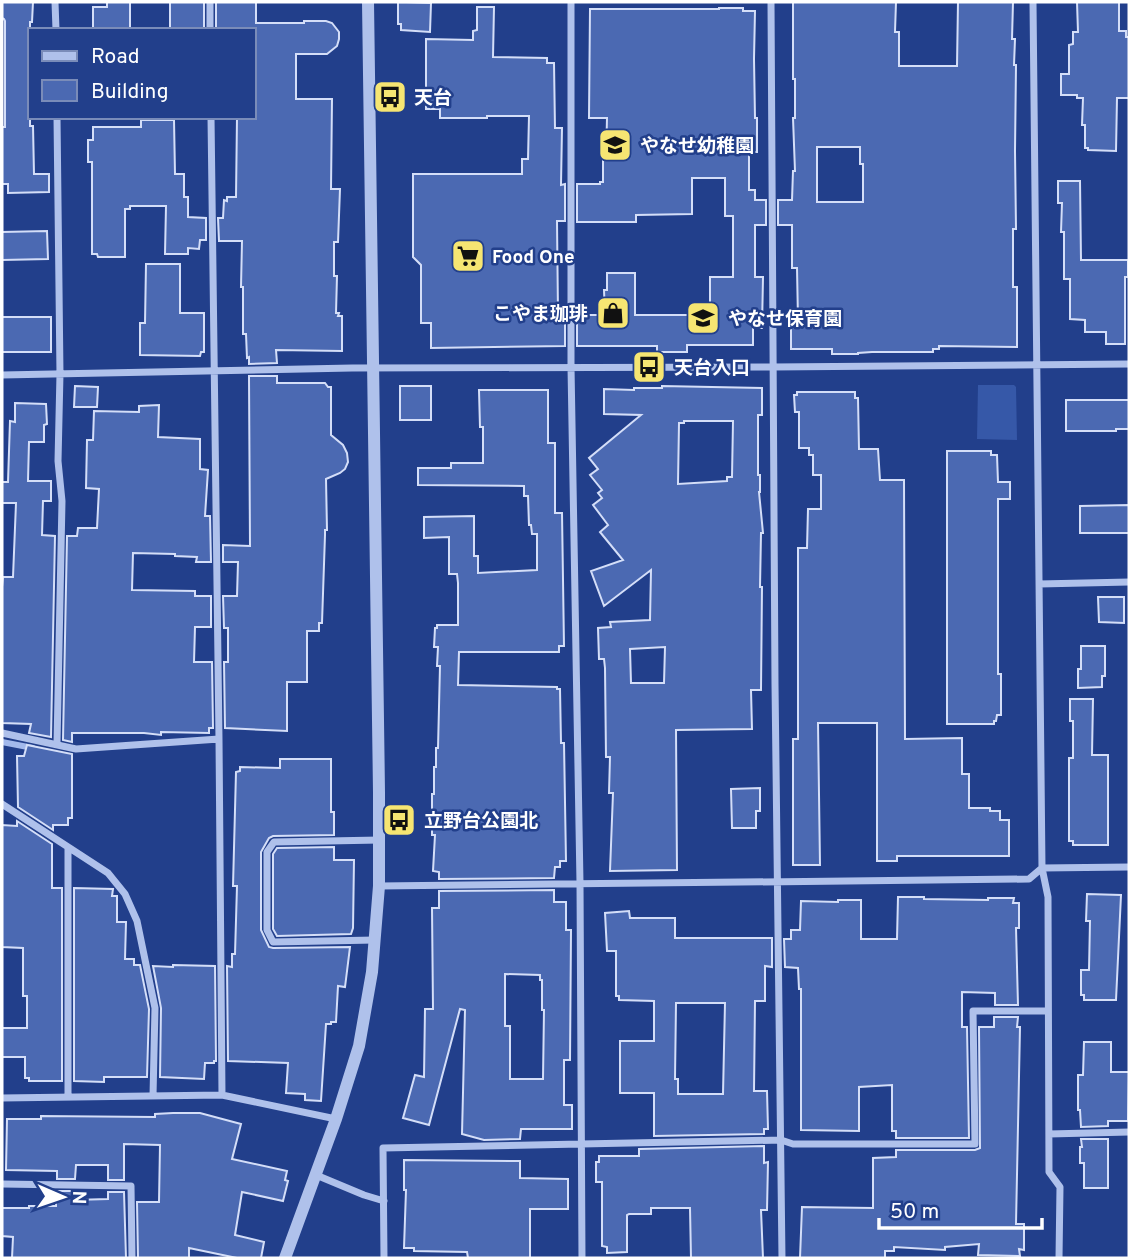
<svg xmlns="http://www.w3.org/2000/svg" width="1131" height="1260" font-family="Overpass,'Noto Sans JP',sans-serif">
<style>
.green{fill:#3658a8}
.lines{fill:none;stroke-linecap:round;stroke-linejoin:round}
.stream{stroke:#a3b9ec;stroke-width:6}
.building{fill:#4b69b2;stroke:#d4def8;stroke-width:2;fill-rule:evenodd}
.minor{stroke:#afc1eb;stroke-width:7}
.tertiary{stroke:#afc1eb;stroke-width:12}
.labels{text-anchor:middle;stroke-width:5;stroke-linejoin:round;paint-order:stroke}
.poi-label{font-size:19px;font-weight:bold;fill:#fff;stroke:#223f8b;text-anchor:start}
</style>
<rect width="100%" height="100%" fill="#223f8b"/>
<path class="green" d="M978,385H1014L1016,387L1017,440L977,439Z"/>
<g class="lines">
<path class="stream" d="M2,742L33,748"/>
</g>
<path class="building" d="M2,2H33L32,22H30V126H33L34,174H49V192L8,193V184H2V127H5V21L4,19L2,18Z
M107,2H130V30H93V7H107Z
M170,2H204V30H170Z
M216,2H256V23H304V21H326L332,23L339,32V39L337,46L327,54H296V99H332L331,189H340L338,242H334V276H337L336,313H339L338,316H342V351L276,350L277,363L249,364V357L247,358L246,334H243V287H241L242,241H219L218,218H223L224,200L227,201V197H236L237,117H254V30H216Z
M398,2L431,3L430,32L401,30V24H398Z
M793,2H896L895,32H899V66H957L958,2H1013L1012,39H1015L1014,65H1016L1015,151L1016,229H1013V287H1017V347L939,346V349H933V352H872L858,353V354H832V349H791V320H798L797,268H792V225H778V200H792L793,171H795L793,118H795V79H793ZM817,147H860V164H863V202H817Z
M1077,2H1119V31H1126V37H1129V98H1117L1116,151L1088,150V148H1085V125H1082L1083,98H1077V95H1061V74H1069V45L1073,44V32H1078Z
M477,7H494L493,57L547,58V63H554L555,128H562L561,185L565,184V221H557L558,314L565,315V346L431,348V323H421V265L413,257V174H522V159H528L529,116H487V118H440V109H426V39L473,40V31L477,30Z
M719,8H743V11H755L754,59L755,118H757V152H749V190H755V200H766V225H755V277H763L762,328H753V345H687V352H657V346H577V315H605L604,290H607V273H635V315H701V304H710V277H733V216H725V178H692V214L636,215V222H577V184H600V182H603V158H606L607,118H589L590,9H719Z
M141,120H174L175,174H184V197H188V217L206,218V240H200L199,249L188,248V254H165L166,206H130V209H125V257H98L97,254H92V162H88V140H93V127H141Z
M1058,181H1080L1081,260H1128V277H1125V344H1106V332H1085V320L1070,319V279H1064V232H1061L1062,203H1058Z
M47,231L48,259L2,260V232Z
M146,264H180V313H204V352H201L200,356L140,355V323H145Z
M2,317H51V352H2Z
M249,376H277V383H325L328,387H331V435L343,445L347,453L348,462L345,469L340,473L326,479L327,530H325V535L322,623H319V631H307V682H287V731L225,728L224,662H228V628H224L223,596H237L238,562H223V545L250,546Z
M75,386L98,387L97,407H74Z
M400,386H431V420H400Z
M662,386L762,388V415H758V475H760V492H759L763,533H761L760,587H762L761,690H751L752,729L676,730L677,870L610,871L613,793H609L610,757H606L605,668L604,659H599L598,628L611,627L610,622L650,620L651,570L604,606L591,571L623,560L600,532L608,525L593,505L602,498L598,493L602,490L590,475L598,469L589,458L641,415L604,414V389L634,390V388H662ZM684,421H733L732,477H727V481L678,484L679,423H684ZM665,647L664,683H631L630,649Z
M479,390H548V443H555V513H562L564,646H559V652H459L458,685L557,687V689H560L561,743H564L566,861H560V867H555L554,878L439,879V872L433,871L435,835H432V794H434V767H436V748H438L440,666H437L438,647H434L435,628H437V625H458V583L457,574H449V537L424,538V517L474,516V556H478V573L537,570V534H532L531,525H529L528,496H524V486L418,485V468H451V463H483V427H480Z
M797,392H855V398H858L859,449H878L880,480H904L905,739L962,738V774H969V808H990V811H1000V820H1009V856H897V861H877V723H818L820,865H793V739H798V548H807L808,509H821V475H813V455H809V448H799V412H795L794,395H797Z
M1066,400H1129V429H1116V431H1066Z
M15,403L46,404L47,424L44,425V442H29L28,481H51V501H43L42,535L55,536L51,737L29,733L31,724L2,723V587L3,577H13L16,503H2V482H8L10,421L15,422Z
M159,405L158,437L200,439V469L208,470L205,516H210L211,562H196L197,557L175,556V554L133,553L132,590L195,591V596H211V627H195L194,662H212L213,728H209V733L161,732V735L144,733H72V742L63,740L67,536H77L78,528H97L99,489L86,488L87,440H93L94,411L139,412V406Z
M947,451H991V455H997L998,482H1010V499H998V674H1001V715H997L996,721H994V724H947Z
M1129,505V533H1080V506Z
M1098,597H1124V623L1099,622Z
M1081,646H1105V676H1102V687L1078,688V669H1081Z
M1070,699H1093L1092,755H1108V845H1073V841H1069V758H1073V721H1070Z
M27,745L72,754V818H68V825H53V830L18,807L17,756H24Z
M280,759H331V812H334V835L273,836L269,838L261,852V930L269,947L273,948L350,947L345,987L338,986L336,1022H331V1024H326L321,1101L305,1100V1094L286,1093L288,1063L228,1061L227,966L232,967V954H235L237,886H233L236,772L240,771V767L280,768Z
M760,788V811H756V828H732L731,789Z
M17,821L52,844V888H62V1081H29V1078H25V1057H2V1028H27V996H23V948L2,947V825L17,826Z
M334,847V860H354L353,928L351,934L277,936L273,929V854L277,848Z
M74,888L113,889L112,896H117V922H126L125,959H134V965H140L149,1009L147,1077H104V1082L74,1081Z
M554,890V902H566V930H571L570,1060H564V1105H572V1129H521L520,1139L484,1140L462,1134L465,1010L460,1009L429,1125L403,1118L415,1075L424,1077L425,1009H433L432,908H439V891ZM505,974L540,975V980H542V1010H544L543,1079H510V1026H505Z
M1087,894L1121,895L1116,1000H1084V995H1081V970H1089L1090,921H1086Z
M898,897H924V899L988,900V898H1014L1013,903H1019V928H1016L1018,1005H995V993L962,992V1027H967L969,1138H896V1131H892V1085L859,1087V1131L801,1130V989H799L798,968L785,967L784,939H791V930H800L801,901L838,902V900H861V939H897Z
M629,911L630,918H675V938H772V967L765,966V1001H755L754,1091H767L768,1129H764V1134L654,1136V1093H620V1041H654V1001L619,1000V996H616V951H607L605,913ZM676,1003H725L723,1094H678V1079H675Z
M173,965L215,966L216,1061H214V1063H205L204,1079L160,1077L161,1008L153,966L173,967Z
M994,1017H1018L1017,1027H1020L1016,1224H1024V1250L1019,1249L1020,1256L978,1255L979,1244L945,1247V1250L894,1247V1251H885V1258H800L802,1207L873,1208V1158L896,1157V1150H975L980,1148L979,1027H994Z
M1084,1042H1111V1072H1129L1128,1121H1108V1126L1081,1127L1080,1110H1078V1075H1083Z
M173,1113H200L241,1124L232,1159L287,1171L285,1180L288,1181L283,1201L242,1192L235,1235L264,1242L261,1258H237L189,1248V1258H138L137,1202H159L160,1145L124,1144V1180H108V1165H76L75,1179H57V1171L6,1170L7,1119H41V1116L155,1117V1114Z
M1081,1139H1108V1188H1084V1163H1080V1147H1082Z
M764,1146V1163L768,1162L767,1210H761L763,1258H691L690,1208H651V1214H629L627,1215V1252L607,1253V1247L602,1246V1182H596V1162H599V1156H639V1149Z
M404,1160L520,1161V1178L568,1179V1209H530V1258H468L467,1252L414,1251V1248H404L406,1190H404Z
M56,1191H75L74,1200L108,1199V1192H124L126,1258H12L13,1237L2,1236V1208H29V1206H56Z"/>
<g class="lines">
<path class="minor" d="M55,2L56,30
M210,2V30
M571,2V367L580,883L582,1258
M771,2L775,684L782,1258
M1033,2L1042,868L1048,897L1049,1172L1060,1187L1059,1258
M57,117L60,374L58,461L62,501L57,744
M211,117L219,739
M2,375L352,368L773,367L1129,364
M1039,584L1129,582
M2,733L76,749L219,739L222,1095
M2,804L108,873L125,894L137,921L155,1008L153,1096
M379,886L1029,879L1042,868L1129,867
M375,940L273,942L267,930V852L274,842L380,840
M68,1097V847
M2,1098L222,1095L336,1119
M1049,1134L1129,1132
M316,1175L364,1195L384,1201
M2,1184L131,1186L132,1258
M384,1258L383,1148L781,1140L793,1144H975L973,1011H1048"/>
<path class="tertiary" d="M285,1258L336,1119L359,1046L372,972L379,886V792L368,2"/>
</g>
<defs>
<symbol id="bus-square" viewBox="-11 -11 22 22"><rect x="-9" y="-9" width="18" height="18" rx="4" fill="#f6e572" stroke="#223f8b"/><path d="M-5-6H5V4H4V6H2V4H-2V6H-4V4H-5ZM-3.5-4V0h7V-4ZM-3.5 1.2v1.5H-2V1.2ZM2 1.2v1.5H3.5V1.2Z" fill="#111"/></symbol>
<symbol id="school-square" viewBox="-11 -11 22 22"><rect x="-9" y="-9" width="18" height="18" rx="4" fill="#f6e572" stroke="#223f8b"/><path d="M0-5L7-2L0 1L-7-2ZM-4 1L0 2.5L4 1V4Q0 6-4 4Z" fill="#111"/></symbol>
<symbol id="supermarket-square" viewBox="-11 -11 22 22"><rect x="-9" y="-9" width="18" height="18" rx="4" fill="#f6e572" stroke="#223f8b"/><path d="M-6-5.5h2.5l.6 2H6L4.5 2H-2.5L-4.4-4H-6ZM-1.5 3.2a1.3 1.3 0 1 0 .1 0ZM3 3.2a1.3 1.3 0 1 0 .1 0Z" fill="#111"/></symbol>
<symbol id="shop-square" viewBox="-11 -11 22 22"><rect x="-9" y="-9" width="18" height="18" rx="4" fill="#f6e572" stroke="#223f8b"/><path d="M-5-2.5h2.3a2.7 3.5 0 0 1 5.4 0H5L5.5 6h-11ZM-1.5-2.5h3a1.5 2.3 0 0 0-3 0Z" fill="#111"/></symbol>
</defs>
<g fill-rule="evenodd">
<use href="#bus-square" x="371" y="78" width="38" height="38"/>
<use href="#school-square" x="596" y="126" width="38" height="38"/>
<use href="#supermarket-square" x="449" y="237" width="38" height="38"/>
<use href="#shop-square" x="594" y="294" width="38" height="38"/>
<use href="#school-square" x="684" y="299" width="38" height="38"/>
<use href="#bus-square" x="630" y="348" width="38" height="38"/>
<use href="#bus-square" x="380" y="801" width="38" height="38"/>
</g>
<g class="labels">
<g class="poi-label">
<text x="414" y="104">天台</text>
<text x="640" y="152">やなせ幼稚園</text>
<text x="492" y="263">Food One</text>
<text x="588" y="320" text-anchor="end">こやま珈琲</text>
<text x="728" y="325">やなせ保育園</text>
<text x="674" y="374">天台入口</text>
<text x="424" y="827">立野台公園北</text>
</g>
</g>
<rect width="1131" height="1260" fill="none" stroke="#ffffff" stroke-width="7"/>
<rect x="28" y="28" width="228" height="91" fill="#223f8b" stroke="#7a8cb9" stroke-width="2"/>
<rect x="42" y="51" width="35" height="10" fill="#afc1eb" stroke="#7a8cb9" stroke-width="2"/>
<text x="91" y="63" font-size="21" fill="#ffffff">Road</text>
<rect x="42" y="80" width="35" height="21" fill="#4b69b2" stroke="#7a8cb9" stroke-width="2"/>
<text x="91" y="98" font-size="21" fill="#ffffff">Building</text>
<g transform="translate(63 1197) rotate(92)" stroke="#223f8b" stroke-width="5" paint-order="stroke">
<path d="M0-5L12 26L0 18L-12 26Z" fill="#ffffff"/>
<text y="-10" font-size="19" font-weight="bold" text-anchor="middle" fill="#ffffff">N</text>
</g>
<path d="M879 1218v10h163v-10" fill="none" stroke="#ffffff" stroke-width="3.5"/>
<text x="890" y="1218" font-size="21" fill="#ffffff" stroke="#223f8b" stroke-width="5" paint-order="stroke">50 m</text>
</svg>
